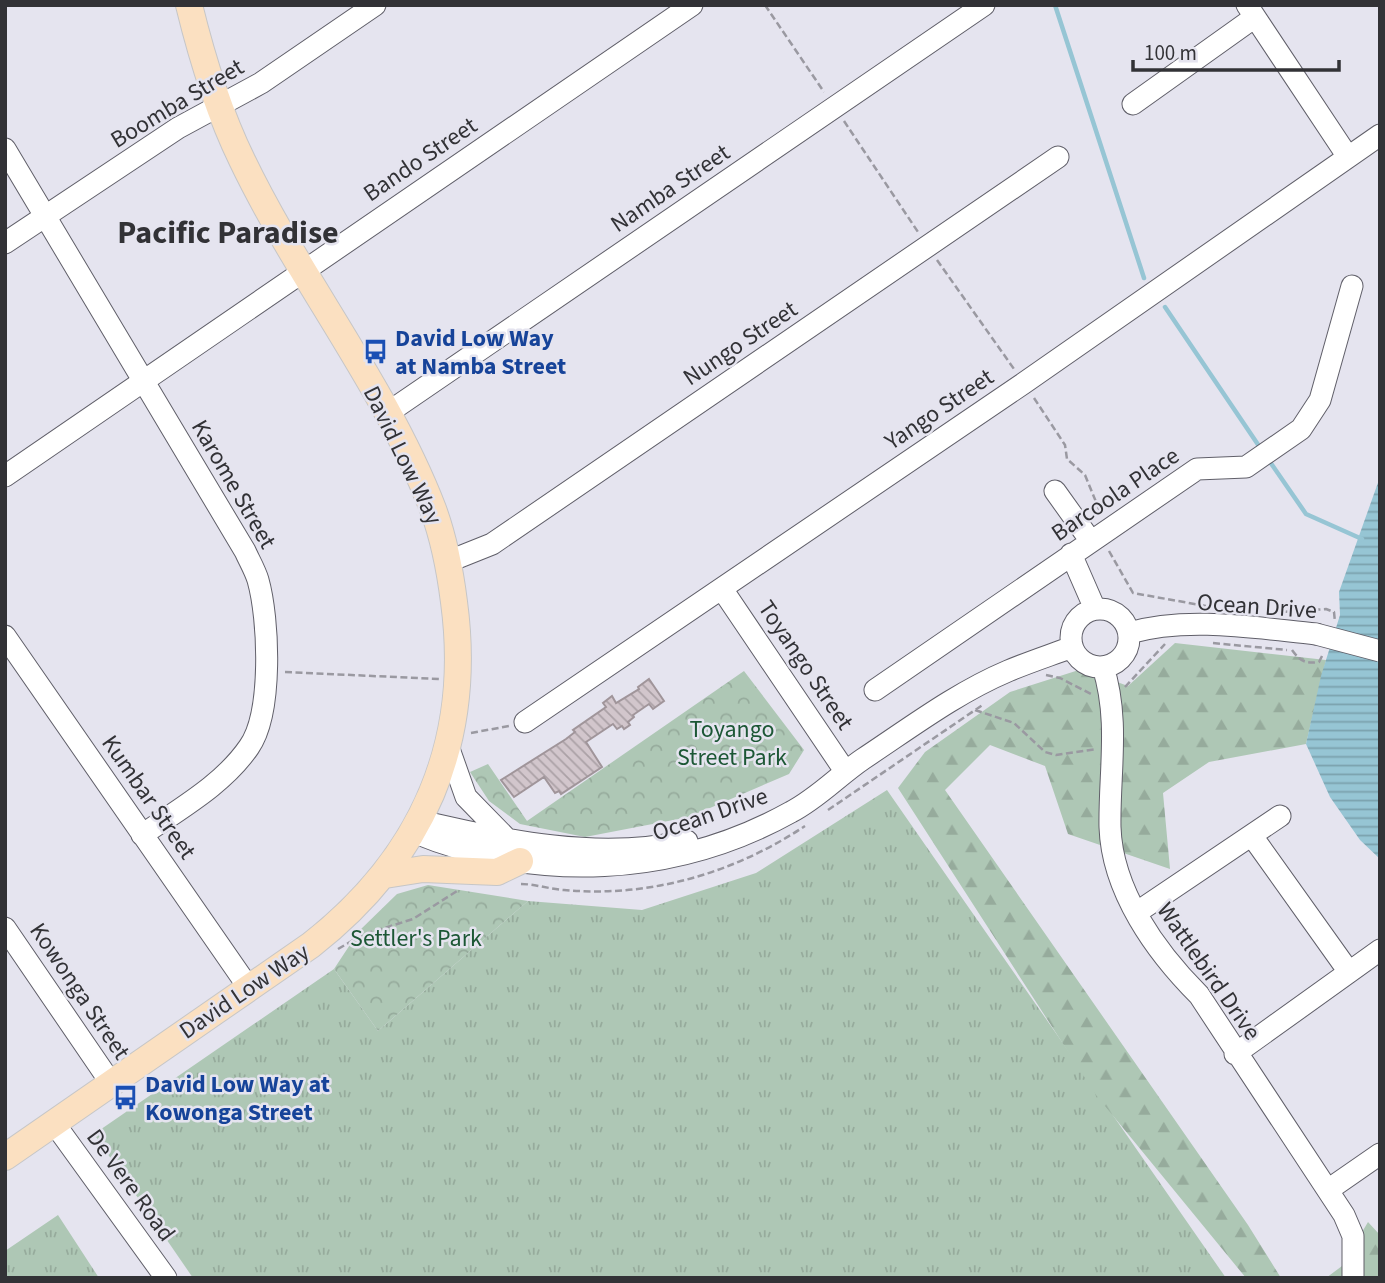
<svg xmlns="http://www.w3.org/2000/svg" width="1385" height="1283" font-family="'Source Sans 3',sans-serif">
<style>
.grass{fill:url(#grass-tufts)}
.forest{fill:url(#forest-firs)}
.park{fill:url(#park-crowns)}
.water{fill:url(#water-rules)}
.lines{fill:none;stroke-linecap:round;stroke-linejoin:round}
.stream{stroke:#96c5d4;stroke-width:4.5}
.building{fill:url(#building-back-hatch);stroke:#a0959a;stroke-width:2}
.minor-casing{stroke:#605f69;stroke-width:23}
.major-casing{stroke:#c6c6c7;stroke-width:28}
.path{stroke:#9a99a1;stroke-width:2.5;stroke-dasharray:7 3.5;stroke-linecap:butt}
.minor{stroke:#fff;stroke-width:21}
.major{stroke:#fbe0c1;stroke-width:26}
.minor-bridge-casing{stroke:#605f69;stroke-width:23;stroke-linecap:butt}
.minor-bridge{stroke:#fff;stroke-width:21}
.labels{text-anchor:middle;stroke-width:5;stroke-linejoin:round;paint-order:stroke}
.street-label{font-size:24px;fill:#323236;stroke:#e5e4ef}
.transit-label{font-size:24px;font-weight:bold;fill:#164399;stroke:#e5e4ef;text-anchor:start}
.park-label{font-size:24px;fill:#1c5735;stroke:#e5e4ef}
.district-label{font-size:32px;font-weight:bold;fill:#323236;stroke:#e5e4ef}
</style>
<defs>
<pattern id="grass-tufts" width="24" height="20" patternUnits="userSpaceOnUse" patternTransform="scale(1.75)"><rect width="24" height="20" fill="#aec7b5"/><path d="M3 7l-1-3M5 7V3M7 7l1-3M15 17l-1-3M17 17v-4M19 17l1-3" fill="none" stroke="#96ab9c"/></pattern>
<pattern id="forest-firs" width="22" height="20" patternUnits="userSpaceOnUse" patternTransform="scale(1.75)"><rect width="22" height="20" fill="#aec7b5"/><path d="M5 1l3.5 6h-7zM16 11l3.5 6h-7z" fill="#96ab9c"/></pattern>
<pattern id="park-crowns" width="20" height="18" patternUnits="userSpaceOnUse" patternTransform="scale(1.75)"><rect width="20" height="18" fill="#aec7b5"/><path d="M2 6a3 3 0 1 1 6 0M12 15a3 3 0 1 1 6 0" fill="none" stroke="#96ab9c"/></pattern>
<pattern id="water-rules" width="6" height="5" patternUnits="userSpaceOnUse" patternTransform="scale(1.75)"><rect width="6" height="5" fill="#96c5d4"/><path d="M0 2.5h6" fill="none" stroke="#7ba1ad"/></pattern>
<pattern id="building-back-hatch" width="6" height="6" patternUnits="userSpaceOnUse" patternTransform="scale(1.75)"><rect width="6" height="6" fill="#d2c6cc"/><path d="M-1 5l2 2M0 0l6 6M5-1l2 2" fill="none" stroke="#aba1a6"/></pattern>
</defs>
<rect width="100%" height="100%" fill="#e5e4ef"/>
<path class="grass" d="M887,790L1226,1278H193L94,1134L334,969L378,1031L528,901L642,910L756,873Z
M58,1215L99,1278H5V1251Z"/>
<path class="forest" d="M1175,643L1326,660L1306,744L1209,762L1163,793L1170,869L1068,834L1045,766L990,745L945,790L1248,1225L1281,1278H1246L1096,1095L898,788L925,752L1010,692L1082,669L1128,686Z
M1368,1222L1380,1235V1278H1326L1342,1266Z"/>
<path class="park" d="M744,671L804,750L789,774L689,817L585,837L520,824L489,801L470,772L488,764L527,821Z
M428,885L528,901L378,1031L334,969L359,931L397,894Z"/>
<path class="water" d="M1380,477V859L1360,840L1330,797L1306,744L1321,676L1340,615L1339,592Z"/>
<g class="lines">
<path class="stream" d="M1055,5L1144,278
M1165,307L1261,449
M1268,459L1306,514L1362,539"/>
</g>
<path class="building" d="M649,679L664,701L653,709L649,704L633,715L634,717L628,722L630,725L624,729L622,726L617,729L613,724L586,742L602,767L561,794L559,791L555,793L544,777L514,797L501,780L566,739L575,732L573,730L606,707L603,703L612,696L616,703L639,689L638,687Z"/>
<g class="lines">
<defs>
<path id="minor" d="M1247,5L1348,157
M1133,104L1255,17
M5,149L245,551C249,560 255,570 258,580C269,619 273,713 249,747C223,785 179,809 142,835
M5,243L178,128L261,83L375,5
M386,414L984,5
M5,476L692,5
M1055,491L1090,540
M1071,554L1095,609
M447,562L492,544L1058,157
M722,589L845,771
M1071 638a29 29 0 1 1 58 0a29 29 0 1 1-58 0Z
M1129,633C1188,616 1256,628 1316,634
M5,636L249,988
M1103,667C1120,720 1109,773 1110,827C1112,891 1156,952 1199,995L1344,1215L1353,1236V1278
M875,690L1197,469L1246,467L1301,429L1320,400L1352,286
M525,722L1024,383L1380,135
M448,746L466,797L506,838
M420,821C508,841 598,861 687,841
M413,832C536,883 674,877 791,812C818,798 838,776 863,759C910,728 956,693 1008,671C1029,662 1051,655 1072,647
M1252,836L1349,972
M1136,913L1280,816
M5,928L111,1083
M1235,1054L1380,950
M54,1123L166,1278
M1328,1190L1380,1154"/>
<path id="major" d="M385,875L423,869L497,872L520,861
M5,1157L311,945C422,858 473,743 454,602C450,570 444,539 433,509C385,385 299,279 242,160C218,111 202,58 189,5"/>
</defs>
<use href="#minor" class="minor-casing"/>
<use href="#major" class="major-casing"/>
<path class="path" d="M765,5L824,92
M844,121L918,232
M937,260L1014,369
M1034,398L1065,445L1067,459L1085,475L1101,514
M1109,551L1133,593L1206,606
M1282,612L1326,609L1334,612L1335,622
M1213,643L1287,650
M1292,650C1300,661 1305,664 1319,662L1323,654
M285,672L439,679
M1046,675L1060,678L1091,694
M1125,687L1165,644
M975,710L1014,723L1045,752L1056,755L1097,749
M471,733L509,726
M828,810L984,704
M521,884C535,884 549,889 564,890C650,898 734,873 805,826
M338,949L362,935L413,919L457,891"/>
<use href="#minor" class="minor"/>
<use href="#major" class="major"/>
<defs>
<path id="minor-bridge" d="M1316,634L1380,651"/>
</defs>
<use href="#minor-bridge" class="minor-bridge-casing"/>
<use href="#minor-bridge" class="minor-bridge"/>
</g>
<defs>
<symbol id="bus-bare" viewBox="-9 -9 18 18"><path d="M-5-6H5V4H4V6H2V4H-2V6H-4V4H-5ZM-3.5-4V0h7V-4ZM-3.5 1.2v1.5H-2V1.2ZM2 1.2v1.5H3.5V1.2Z" fill="#1a4fb4" stroke="#e5e4ef" stroke-width="2.5" paint-order="stroke"/></symbol>
</defs>
<g fill-rule="evenodd">
<use href="#bus-bare" x="358" y="334" width="35" height="35"/>
<use href="#bus-bare" x="108" y="1080" width="35" height="35"/>
</g>
<g class="labels">
<g class="street-label">
<text transform="translate(177 103) rotate(-31)" y="8">Boomba Street</text>
<text transform="translate(420 159) rotate(-34)" y="8">Bando Street</text>
<text transform="translate(670 188) rotate(-34)" y="8">Namba Street</text>
<text transform="translate(740 343) rotate(-34)" y="8">Nungo Street</text>
<text transform="translate(939 409) rotate(-34)" y="8">Yango Street</text>
<text transform="translate(403 455) rotate(64)" y="8">David Low Way</text>
<text transform="translate(234 484) rotate(60)" y="8">Karome Street</text>
<text transform="translate(1115 494) rotate(-34)" y="8">Barcoola Place</text>
<text transform="translate(1257 606) rotate(4)" y="8">Ocean Drive</text>
<text transform="translate(806 665) rotate(56)" y="8">Toyango Street</text>
<text transform="translate(149 797) rotate(55)" y="8">Kumbar Street</text>
<text transform="translate(710 814) rotate(-19)" y="8">Ocean Drive</text>
<text transform="translate(1209 971) rotate(55)" y="8">Wattlebird Drive</text>
<text transform="translate(80 991) rotate(56)" y="8">Kowonga Street</text>
<text transform="translate(244 991) rotate(-34)" y="8">David Low Way</text>
<text transform="translate(131 1185) rotate(54)" y="8">De Vere Road</text>
</g>
<g class="transit-label">
<text x="395" y="346">David Low Way<tspan x="395" dy="28">at Namba Street</tspan></text>
<text x="145" y="1092">David Low Way at<tspan x="145" dy="28">Kowonga Street</tspan></text>
</g>
<g class="park-label">
<text x="732" y="737">Toyango<tspan x="732" dy="28">Street Park</tspan></text>
<text x="416" y="946">Settler's Park</text>
</g>
<g class="district-label">
<text x="228" y="243">Pacific Paradise</text>
</g>
</g>
<rect width="1385" height="1283" fill="none" stroke="#323236" stroke-width="14"/>
<path d="M1133 60v10h206v-10" fill="none" stroke="#323236" stroke-width="3.5"/>
<text x="1144" y="60" font-size="21" fill="#323236" stroke="#e5e4ef" stroke-width="5" paint-order="stroke">100 m</text>
</svg>
